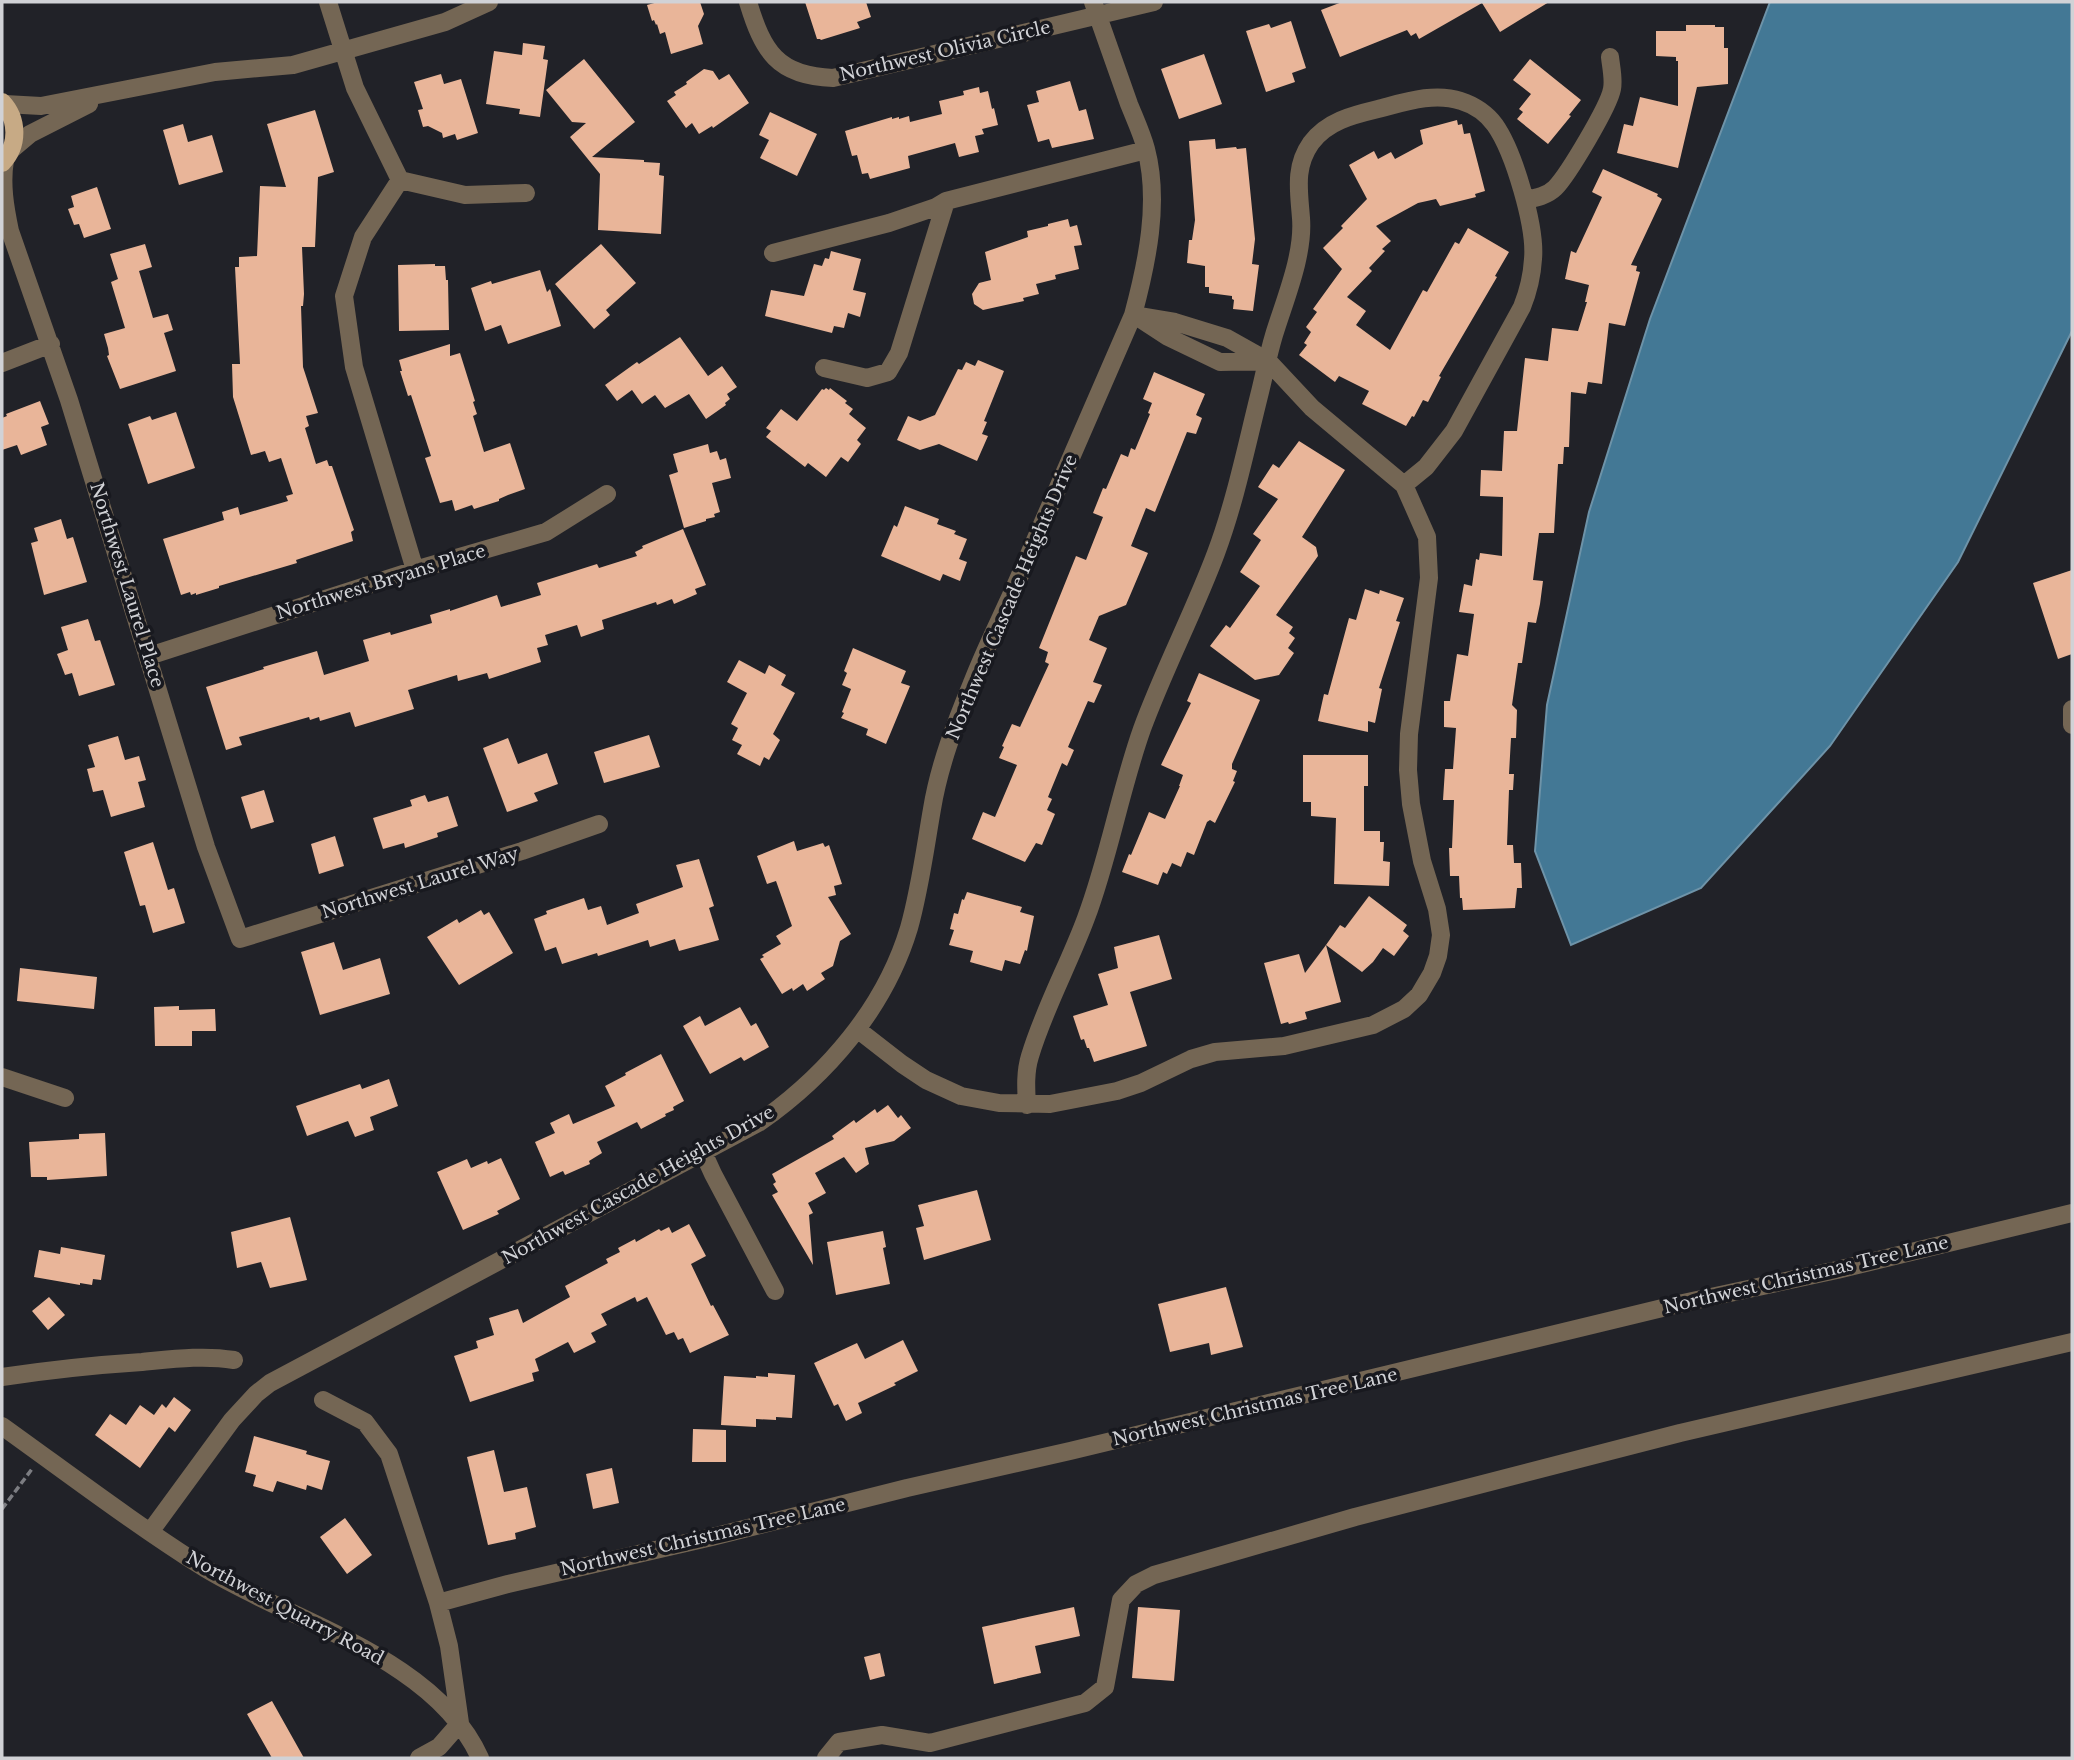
<svg xmlns="http://www.w3.org/2000/svg" width="2074" height="1760" font-family="'Libre Baskerville',serif">
<style>
.water{fill:#437895;stroke:#6e93a8;stroke-width:2}
.building{fill:#e9b599}
.lines{fill:none;stroke-linecap:round;stroke-linejoin:round}
.path{stroke:#7c7d82;stroke-width:3.5;stroke-dasharray:7 3.5;stroke-linecap:butt}
.minor{stroke:#746654;stroke-width:18}
.major{stroke:#c7aa85;stroke-width:18}
.labels{text-anchor:middle;stroke-width:7;stroke-linejoin:round;paint-order:stroke}
.street-label{font-size:18px;fill:#d1d2d6;stroke:#18191f}
</style>
<rect width="100%" height="100%" fill="#212228"/>
<path class="water" d="M1770,2H2072V331L1958,562L1830,746L1701,888L1571,945L1535,851L1547,705L1589,512L1650,319Z"/>
<path class="building" d="M658,2H700L704,14L698,26L703,44L671,54L665,32L660,34L657,24L656,25L654,20L652,21L647,5Z
M805,2H866L871,17L857,22L860,28L821,40L820,39H817Z
M1342,2H1549L1500,32L1482,3L1419,39L1416,33L1411,36L1407,30L1340,57L1321,10Z
M1291,21L1306,68L1292,73L1295,82L1266,92L1246,31L1269,24L1271,28Z
M1686,25H1715V27H1724V48H1728V84L1697,87L1678,168L1617,153L1624,124L1633,126L1640,97L1678,106V61H1676V57L1656,56V31H1686Z
M523,43L545,46L543,59L548,60L540,117L519,114L520,109L486,104L494,51L522,55Z
M1204,54L1222,104L1179,119L1161,69Z
M584,59L635,122L592,157L644,160V162L660,163L659,175L664,176L661,234L598,230L600,174L570,137L586,123L572,122L546,90Z
M1530,59L1581,100L1569,115L1571,116L1548,144L1517,119L1523,112L1519,109L1531,94L1513,80Z
M704,69L713,71L719,80L729,74L749,103L713,128L712,126L699,134L692,123L686,128L667,101L676,95L674,92L687,84L686,82Z
M441,74L444,84L461,79L478,133L457,140L455,134L443,138L442,133L428,126L423,127L418,110L423,109L414,82Z
M1070,81L1079,111L1086,109L1094,139L1052,148L1049,139L1038,142L1027,105L1039,102L1036,91Z
M979,87L980,93L988,91L992,109L994,108L998,125L982,129L984,134L975,136L979,152L959,157L955,143L908,156L910,168L870,179L868,173L862,174L857,155L852,156L845,131L892,117V119L899,117V119L909,116L910,122L942,114L939,101L964,95L963,91Z
M315,110L334,172L318,177L315,247H302L304,294L303,306H301L303,367L318,413L306,416L309,426L305,428L316,464L327,460L329,466H332L354,530L351,532L353,541L296,560L297,563L219,586V588L196,595V593L191,595L190,592L181,595L163,539L224,520L222,512L238,507L240,515L288,501L286,496L293,494L281,458L269,462L265,451L251,455L233,397L232,364H240L235,267H239V257L257,256L260,186L286,187L267,124Z
M770,112L817,134L797,176L760,158L769,140L759,135Z
M1457,120L1458,125L1462,124L1464,134L1470,133L1485,191L1475,194L1476,197L1440,206L1436,199L1418,203L1376,226L1391,241L1382,249L1385,251L1369,268L1372,271L1347,297L1366,311L1356,325L1390,350L1423,290L1427,292L1455,242L1459,244L1468,228L1509,252L1495,276L1497,277L1439,376L1441,377L1428,402L1423,400L1414,417L1412,416L1406,426L1362,404L1369,391L1339,376L1335,382L1299,355L1307,345L1304,343L1311,332L1306,327L1317,312L1313,309L1342,269L1323,248L1343,228L1341,226L1367,199L1349,165L1374,151L1378,159L1391,152L1395,159L1423,144L1420,130Z
M183,124L188,142L212,135L223,172L179,185L163,130Z
M1215,139L1216,149L1236,147L1237,149L1246,148L1255,239L1252,264L1259,265L1253,311L1233,309L1234,300L1232,299V296L1209,293V287H1205V266L1187,263L1189,240H1192L1195,220L1189,141Z
M1603,169L1658,194L1657,196L1662,199L1631,265L1637,266L1636,271L1640,272L1625,326L1609,323L1602,384L1588,382L1586,394L1571,392L1569,447H1564L1563,464H1558L1554,533H1539L1533,580L1543,581L1540,604L1536,623L1528,622L1522,663H1518L1512,705L1517,710L1516,738H1511L1509,774H1514L1513,790H1509L1507,845H1513L1514,863H1521L1522,888H1517L1515,908L1463,910L1462,898H1460L1459,876H1450L1449,848H1452L1454,800H1443L1445,769H1453L1456,728L1444,727V701H1450L1457,654L1468,656L1474,614L1459,612L1464,584L1472,586L1476,559L1479,560L1480,553L1502,556L1503,497L1480,496L1481,470L1502,471L1504,431H1517L1525,358L1548,361L1552,328L1578,331L1587,302H1585L1589,285L1565,279L1571,251L1576,253L1602,197L1592,192Z
M97,187L111,229L84,238L79,224L74,225L68,209L74,207L71,196Z
M1068,219L1070,227L1077,225L1082,245L1074,246L1079,269L1055,275L1056,279L1036,284L1039,294L1023,298L1024,301L983,310L974,304L972,294L979,283L991,280L985,252L1028,237L1027,231L1048,226V224Z
M145,244L152,267L139,271L153,318L168,314L173,330L164,333L176,371L120,389L107,356L109,355L108,348L104,334L125,328L111,282L118,279L110,254Z
M601,244L636,283L606,310L610,315L594,329L555,284Z
M831,251L861,259L853,290L866,293L860,317L848,313L844,328L834,326L832,333L765,316L771,290L804,296L814,264L822,266L825,258L829,259Z
M435,264V266H445L446,280H448L449,330L399,331L398,265Z
M540,270L547,292L550,289L561,326L508,344L501,325L485,331L471,288L491,281L492,284Z
M680,337L708,376L722,366L737,387L727,394L730,399L725,403L726,405L706,419L689,394L665,408L655,395L642,404L632,390L617,401L605,385L637,362L639,364Z
M450,344V356L460,353L475,401L473,402L477,414L473,416L484,452L510,443L525,489L508,495L499,499V501L474,509L472,505L455,511L452,500L440,503L425,458L431,456L411,395L408,396L400,371H402L399,360Z
M978,360L1004,371L984,421L987,422L982,434L988,436L977,461L939,444L920,450L897,440L908,416L920,421L935,415L958,369L962,370L966,362L975,366Z
M1154,372L1205,394L1196,415L1202,418L1196,434L1187,432L1155,512L1146,508L1131,546L1148,553L1126,605L1099,616L1089,640L1107,648L1093,682L1102,685L1094,703L1088,701L1068,747L1074,750L1067,766L1062,763L1048,797L1052,799L1047,810L1055,814L1042,845L1036,843L1025,862L972,839L983,812L995,817L1017,765L999,758L1004,747L1002,746L1012,724L1020,727L1049,664L1045,662L1048,652L1039,648L1076,556L1086,560L1103,517L1093,513L1103,488L1106,489L1121,454L1128,457L1131,448L1135,450L1150,414L1148,413L1152,403L1143,399Z
M826,388L829,390L830,388L847,401L845,403L853,409L849,414L866,428L857,440L861,444L848,462L841,457L826,477L808,463L805,467L766,437L771,431L766,428L781,409L797,421L822,389L824,390Z
M40,401L49,424L41,427L47,445L21,455L17,445L2,450V418L7,416L6,414Z
M176,412L195,468L148,484L128,424L150,416L152,420Z
M1299,441L1345,470L1302,537L1316,547L1318,556L1276,615L1293,627L1289,633L1295,638L1288,648L1294,653L1279,675L1255,680L1210,646L1226,625L1230,628L1260,586L1240,572L1261,540L1253,534L1278,499L1258,487L1273,464L1279,468Z
M708,444L710,453L717,451L720,460L726,458L731,478L712,483L720,512L714,514L715,517L706,519V521L684,528L669,475L678,472L673,454Z
M905,506L939,519L937,524L956,531L954,534L967,539L959,559L967,562L960,581L943,574L940,581L881,556L894,525L897,527Z
M61,519L67,539L73,537L87,582L44,595L31,543L38,541L34,528Z
M683,529L706,585L695,589L697,594L674,604L672,599L657,605L656,602L602,620L604,629L581,637L577,625L545,635L548,645L537,648L541,662L489,679L487,673L458,681L457,675L408,690L414,709L355,727L350,712L320,721L319,717L310,720L309,717L239,737L242,745L226,750L206,687L264,669L263,667L317,651L324,675L369,661L363,640L390,632L391,635L432,623L430,615L450,609V611L497,595L501,607L541,595L537,583L597,564L599,568L637,556L635,552L643,548L642,546Z
M2072,570V654L2058,659L2033,583Z
M1365,589L1379,594L1380,590L1404,598L1396,621L1400,622L1379,688L1382,689L1375,723L1368,721V732L1318,721L1324,694L1328,695L1349,618L1356,620Z
M88,619L95,641L100,640L115,685L79,696L72,673L65,675L57,654L68,650L61,627Z
M853,648L906,671L901,683L910,686L886,744L866,735L868,729L841,718L844,713L842,712L851,689L842,685L847,673L844,671Z
M739,660L765,674L769,665L786,675L781,685L795,693L773,734L780,740L769,760L764,757L760,766L737,754L742,745L732,740L738,728L731,724L747,693L727,682Z
M1199,673L1260,700L1232,764V769L1237,771L1233,781L1235,782L1215,823L1210,820L1207,822L1194,855L1187,852L1181,867L1172,863L1167,874L1163,872L1158,885L1122,872L1129,854L1131,855L1149,812L1165,819L1180,786H1179L1183,775L1161,765L1191,703L1187,701Z
M649,735L660,767L604,783L594,752Z
M118,736L125,760L139,756L146,780L138,782L145,807L111,817L103,790L93,792L87,769L95,767L88,745Z
M508,738L518,764L547,753L558,784L534,793L538,801L507,812L483,748Z
M1303,755H1368V786H1364V831H1380V842H1384L1383,861L1390,862L1389,886L1334,884L1336,818L1311,816V802H1303Z
M264,790L274,822L251,829L241,797Z
M425,795L428,802L448,796L458,826L437,833L438,837L405,848L404,843L383,849L373,818L412,806L410,800Z
M335,836L344,866L319,874L311,844Z
M794,841L797,851L823,843L825,847L829,845L842,884L834,886L836,895L828,897L851,934L840,941L833,966L821,973L825,979L807,991L803,984L793,991L792,988L782,994L760,959L764,957L762,955L781,944L776,936L792,926L776,881L767,884L757,856Z
M153,842L168,890L174,888L185,923L153,933L145,905L140,906L124,852Z
M699,859L714,906L709,908L719,940L679,951L675,939L650,947L648,940L598,956L597,953L562,964L556,947L545,951L534,919L547,914L546,911L584,898L588,910L601,906L607,925L639,913L636,904L683,887L676,865Z
M967,892L1022,907L1020,912L1034,916L1027,951L1025,950L1020,964L1005,960L1002,971L970,962L973,951L949,945L954,930L950,929L954,913L958,914L962,899L964,900Z
M1369,896L1407,925L1403,931L1409,936L1394,956L1383,948L1373,962L1362,972L1326,945L1340,925L1345,928Z
M481,910L484,915L489,912L513,953L459,985L427,937L457,919L459,923Z
M1159,935L1172,979L1130,992L1147,1046L1094,1062L1089,1048H1087L1084,1039L1081,1040L1073,1016L1108,1005L1098,974L1118,968L1114,947Z
M334,942L343,970L380,958L390,994L320,1015L301,952Z
M1326,945L1341,1002L1305,1012L1307,1019L1289,1024L1288,1022L1281,1024L1264,963L1299,954L1305,973Z
M20,968L97,977L94,1009L17,1001Z
M179,1006V1010L215,1009L216,1031H192V1046H155L154,1007Z
M740,1007L751,1026L756,1023L769,1047L744,1061L741,1057L710,1074L683,1026L700,1016L705,1026Z
M661,1054L684,1101L673,1107L674,1110L665,1114L666,1116L641,1129L637,1122L597,1142L602,1153L589,1161L590,1164L565,1175L563,1171L550,1177L535,1142L555,1133L550,1123L569,1114L573,1124L615,1106L605,1086L626,1075L625,1073Z
M389,1079L398,1106L370,1117L374,1130L355,1137L348,1121L307,1136L296,1106L360,1084L362,1089Z
M888,1105L898,1118L901,1115L911,1128L894,1141L865,1148L869,1164L856,1173L844,1157L815,1173L826,1193L808,1203L813,1213L809,1215L813,1265L772,1195L778,1192L773,1184L776,1182L772,1174L834,1139L832,1136L854,1120L856,1123L875,1109L877,1113Z
M105,1133L107,1176L47,1180V1177H31L29,1142L79,1139V1134Z
M501,1158L520,1199L497,1211L499,1214L463,1230L437,1172L467,1159L471,1168L487,1161L488,1164Z
M977,1190L991,1240L924,1260L916,1228L924,1226L918,1205Z
M290,1217L307,1280L270,1288L261,1262L237,1268L231,1232Z
M689,1224L706,1256L691,1264L711,1306L713,1305L729,1335L690,1353L683,1338L678,1340L674,1332L666,1335L647,1297L637,1302L635,1297L601,1314L607,1325L591,1333L596,1342L574,1353L568,1342L535,1359L539,1371L532,1373L534,1381L470,1402L454,1356L478,1348L476,1341L494,1335L489,1318L518,1309L523,1323L570,1297L565,1286L608,1263L606,1259L620,1252L618,1248L635,1239L636,1242L659,1229L661,1231L669,1227L672,1233Z
M883,1231L886,1247L883,1248L890,1284L836,1295L827,1242Z
M61,1247L105,1255L101,1280L93,1279L92,1285L80,1283V1285L34,1277L39,1250L60,1254Z
M1226,1287L1243,1347L1211,1355L1209,1343L1170,1352L1158,1304Z
M49,1297L65,1315L48,1330L32,1311Z
M903,1340L918,1371L894,1383L896,1385L858,1403L862,1413L846,1421L838,1404L834,1406L814,1363L857,1343L865,1359Z
M768,1373L795,1375L792,1418L776,1417V1420L756,1419V1427L721,1425L724,1376L756,1378V1376L768,1377Z
M174,1397L191,1410L175,1432L169,1427L140,1468L95,1435L110,1414L126,1425L140,1405L154,1415L162,1404L166,1408Z
M693,1429L726,1430V1462H692Z
M254,1436L307,1451L306,1454L330,1461L322,1490L307,1485L306,1490L277,1481L273,1492L253,1486L256,1475L245,1472Z
M494,1450L504,1492L527,1487L536,1527L515,1533L516,1539L488,1545L467,1457Z
M612,1468L619,1503L593,1509L586,1474Z
M345,1518L372,1555L347,1574L320,1537Z
M1074,1607L1080,1636L1035,1646L1041,1673L994,1684L982,1627Z
M1138,1607L1180,1610L1174,1681L1132,1678Z
M880,1653L885,1676L870,1680L864,1657Z
M272,1701L304,1758H272L247,1714Z"/>
<g class="lines">
<path class="path" d="M2,1509L32,1469"/>
<path class="minor" d="M328,2L355,88L400,180L363,237L344,296L354,367L415,570
M748,2C763,51 777,76 833,78L1154,2
M5,104L41,106L215,72L293,65L445,22L489,2
M11,150L30,134L89,104
M5,160C1,184 5,207 10,231L69,400L206,847L240,939L522,851L599,824
M400,180L465,195L526,193
M1525,200C1535,198 1547,196 1555,188C1568,175 1609,106 1612,89C1614,79 1611,67 1610,57
M773,253L889,223L936,207L946,201L1146,150
M1142,320L1168,337L1220,362L1268,361
M2,363L51,344
M824,368L867,378L888,372L899,353L946,201
M149,656L415,570L546,532L607,494
M2072,709V725
M857,1029L902,1064L926,1080L961,1096L999,1103L1050,1104L1117,1091L1141,1083L1191,1059L1215,1052L1284,1046L1373,1025L1404,1009L1419,995L1432,973L1438,956L1441,935L1437,909L1422,861L1411,804L1408,770L1409,734L1429,578L1427,537L1404,485L1312,408L1268,361L1227,338L1175,322L1133,315
M2,1077L65,1098
M1027,1105C1026,1088 1025,1072 1030,1056C1044,1009 1069,964 1086,918C1109,857 1120,791 1142,729C1164,669 1194,612 1216,553C1235,502 1246,448 1259,396C1264,376 1268,355 1274,335C1285,299 1304,255 1301,218C1299,191 1294,167 1311,143C1327,121 1353,115 1378,109C1405,102 1434,92 1461,101C1474,105 1487,114 1495,125C1514,152 1536,227 1533,259C1532,276 1528,292 1522,307L1454,431L1426,467L1404,485
M703,1152L713,1174L775,1291
M2,1377C49,1370 95,1365 142,1362C173,1359 204,1355 234,1360
M323,1400L365,1422L389,1454L438,1603L449,1646L460,1723
M2,1426C69,1474 136,1525 206,1569C295,1623 435,1658 480,1758
M150,1532L232,1420L256,1394L270,1383L760,1122C827,1075 885,1008 909,928C920,889 925,849 932,809C939,766 955,724 972,683C985,649 1002,616 1017,582C1056,493 1094,404 1133,315C1147,263 1160,202 1146,149C1142,134 1135,119 1129,104C1117,70 1105,36 1093,2
M438,1603L508,1584L712,1537L907,1488L1070,1451L1683,1303L1837,1270L2072,1213
M419,1758L439,1747L460,1723
M826,1758L839,1742L882,1735L930,1743L1085,1703L1105,1687L1121,1600L1136,1584L1154,1575L1355,1517L1680,1433L2072,1342"/>
<path class="major" d="M2,102C18,119 19,145 2,163"/>
</g>
<g class="labels">
<g class="street-label">
<text transform="translate(945 51) rotate(-13)" y="6">Northwest Olivia Circle</text>
<text transform="translate(381 582) rotate(-17)" y="6">Northwest Bryans Place</text>
<text transform="translate(127 585) rotate(73)" y="6">Northwest Laurel Place</text>
<text transform="translate(1012 597) rotate(-67)" y="6">Northwest Cascade Heights Drive</text>
<text transform="translate(420 883) rotate(-17)" y="6">Northwest Laurel Way</text>
<text transform="translate(638 1185) rotate(-29)" y="6">Northwest Cascade Heights Drive</text>
<text transform="translate(1806 1275) rotate(-13)" y="6">Northwest Christmas Tree Lane</text>
<text transform="translate(1255 1407) rotate(-13)" y="6">Northwest Christmas Tree Lane</text>
<text transform="translate(703 1537) rotate(-13)" y="6">Northwest Christmas Tree Lane</text>
<text transform="translate(285 1608) rotate(28)" y="6">Northwest Quarry Road</text>
</g>
</g>
<rect width="2074" height="1760" fill="none" stroke="#d1d2d6" stroke-width="7"/>
</svg>
